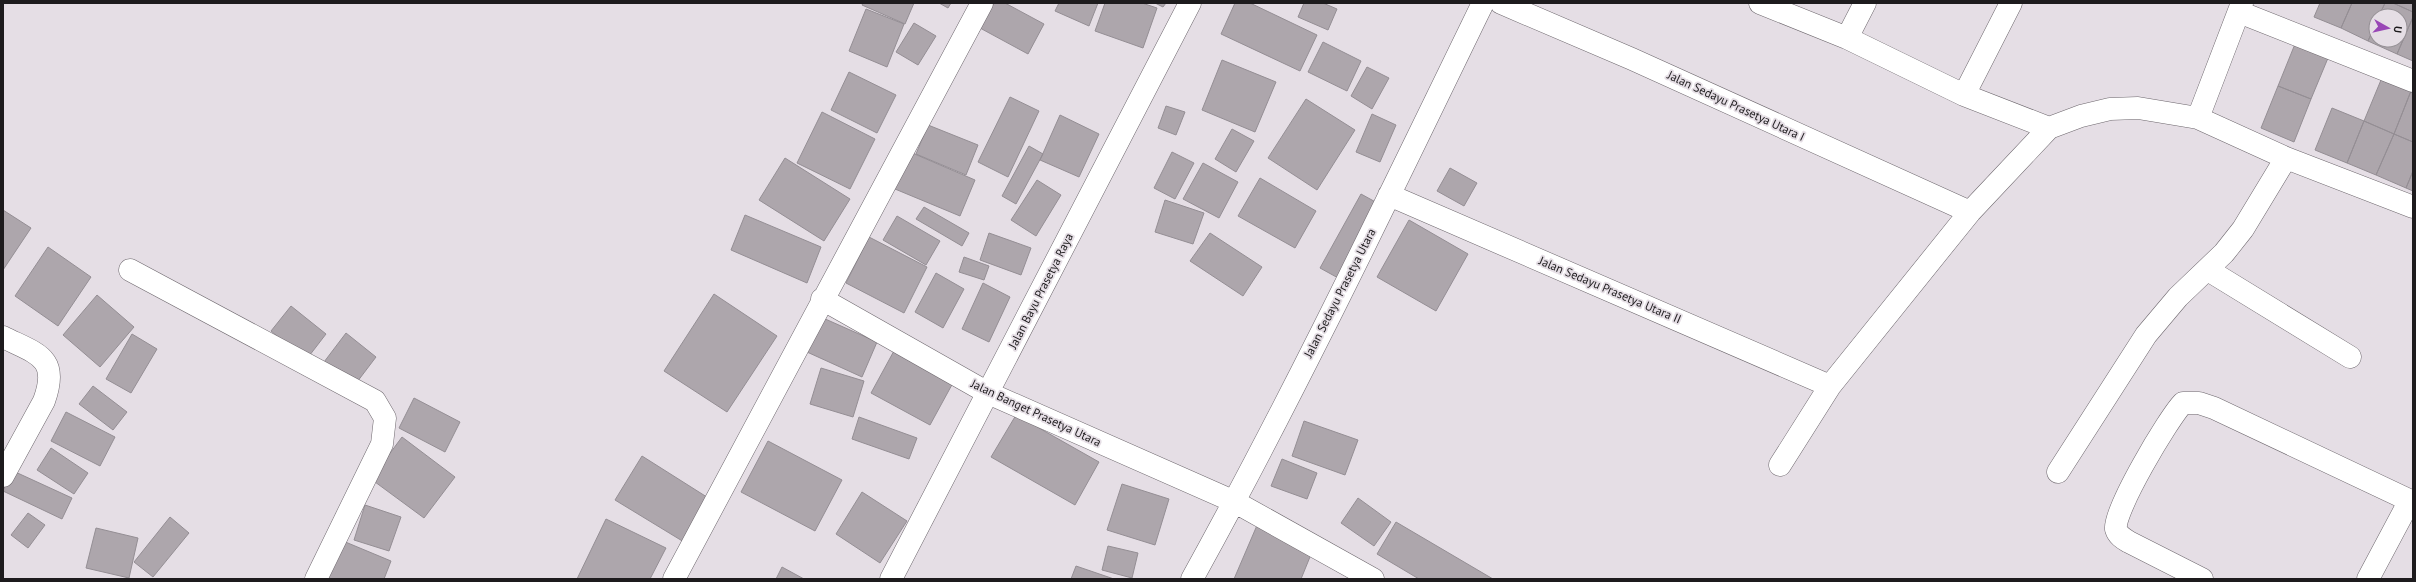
<svg xmlns="http://www.w3.org/2000/svg" width="2416" height="582" font-family="'PT Sans',sans-serif">
<style>
.building{fill:#ada6ac;stroke:#948e94}
.lines{fill:none;stroke-linecap:round;stroke-linejoin:round}
.minor-casing{stroke:#6d676d;stroke-width:23}
.minor{stroke:#fff;stroke-width:22}
.labels{text-anchor:middle;stroke-width:3.5;stroke-linejoin:round;paint-order:stroke}
.street-label{font-size:12px;fill:#1d1b1d;stroke:#e5dee5}
</style>
<rect width="100%" height="100%" fill="#e5dee5"/>
<path class="building" d="M863,3H914L905,24L862,5Z
M939,3H951L948,8Z
M994,3H1005L1044,24L1028,54L980,28Z
M1059,3H1098L1089,26L1055,11Z
M1105,3H1142L1157,8L1143,48L1095,31Z
M1155,3H1166L1163,7Z
M1235,3H1250L1317,35L1300,71L1221,34Z
M1304,3H1323L1337,9L1328,30L1298,17Z
M2320,3H2352L2341,28L2314,17Z
M2352,3H2385L2379,16H2376V23L2368,41L2341,28Z
M2385,3H2393L2413,12V17L2397,54L2368,41L2376,23V40H2400V16H2379Z
M2393,3H2413V12Z
M866,9L904,24L887,67L849,51Z
M2413,17V61L2397,54Z
M914,23L936,36L918,65L896,52Z
M1323,42L1361,61L1347,91L1308,72Z
M2295,44L2328,58L2311,99L2278,86Z
M1222,60L1276,82L1255,132L1202,110Z
M1367,67L1389,78L1372,109L1351,96Z
M849,72L896,95L877,133L831,110Z
M2381,80L2411,91L2394,134L2364,121Z
M2278,86L2311,99L2294,142L2261,128Z
M2411,91L2413,92V142L2394,134Z
M1010,97L1039,111L1008,177L978,162Z
M1306,99L1355,130L1317,190L1268,158Z
M1166,106L1185,112L1176,135L1158,128Z
M2332,108L2364,121L2347,163L2315,150Z
M822,112L875,139L850,189L797,163Z
M1372,114L1396,125L1380,162L1356,152Z
M1060,115L1099,134L1079,177L1040,160Z
M2364,121L2394,134L2376,175L2347,163Z
M928,125L978,145L966,175L916,154Z
M1232,129L1254,141L1236,172L1215,159Z
M2394,134L2413,142V171L2406,188L2376,175Z
M1029,146L1043,154L1016,204L1002,196Z
M910,152L975,180L960,216L895,189Z
M1172,152L1194,163L1175,199L1154,188Z
M785,158L850,199L824,241L759,200Z
M1203,163L1238,182L1219,218L1183,199Z
M1450,168L1477,183L1464,206L1437,191Z
M2413,171V191L2406,188Z
M1260,178L1316,211L1295,248L1238,216Z
M1037,180L1061,195L1036,236L1011,220Z
M1361,194L1381,205L1340,279L1320,268Z
M1165,200L1204,213L1193,244L1155,232Z
M924,207L969,233L962,246L916,219Z
M3,210L31,228L3,270Z
M745,215L821,247L807,283L731,250Z
M897,216L940,241L926,265L883,240Z
M1409,220L1468,254L1436,311L1377,277Z
M989,233L1031,248L1021,275L980,260Z
M1210,233L1262,267L1243,296L1190,261Z
M869,237L927,267L904,313L846,283Z
M48,247L91,277L58,326L15,296Z
M964,257L989,266L984,280L959,272Z
M936,273L964,289L943,328L915,312Z
M983,283L1010,297L989,342L962,329Z
M714,294L777,336L727,412L664,371Z
M97,295L134,327L100,367L63,335Z
M291,306L326,334L306,360L271,331Z
M823,318L877,342L862,377L807,352Z
M346,333L376,357L354,386L324,362Z
M132,334L157,349L131,393L106,379Z
M895,349L954,381L930,425L871,393Z
M821,368L864,381L853,417L810,404Z
M93,386L127,412L113,430L79,404Z
M414,398L460,422L445,452L399,428Z
M66,412L115,437L100,466L51,441Z
M1016,415L1099,462L1075,505L991,457Z
M859,417L917,438L909,459L852,439Z
M1304,421L1358,440L1345,475L1292,456Z
M402,437L455,477L424,518L371,479Z
M768,441L842,480L815,531L741,492Z
M51,448L88,473L74,494L37,470Z
M642,456L710,499L684,542L615,500Z
M1282,459L1317,473L1307,499L1271,486Z
M11,470L72,498L62,519L3,491Z
M1122,484L1169,499L1155,545L1107,530Z
M862,492L907,521L880,563L836,534Z
M1358,498L1391,522L1374,546L1341,523Z
M365,505L401,517L389,551L354,540Z
M28,513L45,525L28,548L11,535Z
M170,517L189,533L153,577L134,562Z
M606,519L666,548L650,579H577Z
M1396,522L1493,579H1419L1377,554Z
M1258,523L1314,547L1301,579H1234Z
M96,528L138,538L129,578L86,568Z
M343,541L391,561L384,579H327Z
M1108,546L1138,553L1132,578L1102,570Z
M1076,566L1114,579H1071Z
M782,567L804,579H776Z"/>
<g class="lines">
<defs>
<path id="minor" d="M1501,3L1632,59L1970,212
M1760,3L1847,38L1964,95L2049,128
M2239,12L2413,81
M1847,38L1865,3
M1964,95L2011,3
M2198,118L2242,3
M1389,195L1830,386
M130,270L375,401L385,418L382,444L316,579
M2208,270L2350,357
M822,299L988,393L1235,502L1373,579
M3,337C37,354 60,357 44,401L3,476
M1780,465L1830,386L1970,212L2049,128L2081,116L2110,109L2138,108L2198,118L2286,158L2413,207
M2058,472L2146,335L2178,297L2224,253L2243,229L2286,158
M674,579L982,3
M891,579L1190,3
M1192,579C1296,391 1389,196 1483,3
M2202,579L2129,542C2124,539 2118,536 2116,529C2112,513 2169,417 2183,403H2199L2214,408L2413,502
M2368,579L2410,500"/>
</defs>
<use href="#minor" class="minor-casing"/>
<use href="#minor" class="minor"/>
</g>
<g class="labels">
<g class="street-label">
<text transform="translate(1736 106) rotate(25)" y="4">Jalan Sedayu Prasetya Utara I</text>
<text transform="translate(1610 290) rotate(23)" y="4">Jalan Sedayu Prasetya Utara II</text>
<text transform="translate(1041 291) rotate(-63)" y="4">Jalan Bayu Prasetya Raya</text>
<text transform="translate(1340 293) rotate(-63)" y="4">Jalan Sedayu Prasetya Utara</text>
<text transform="translate(1036 413) rotate(25)" y="4">Jalan Banget Prasetya Utara</text>
</g>
</g>
<rect width="2416" height="582" fill="none" stroke="#1d1b1d" stroke-width="8"/>
<g transform="translate(2388 28) rotate(98)"><circle r="19" fill="#e5dee5" stroke="#959095"/>
<path d="M0-3L7 15L0 10L-7 15Z" fill="#9947b6"/>
<text y="-6" font-size="11" font-weight="bold" text-anchor="middle" fill="#1d1b1d">U</text>
</g>
</svg>
